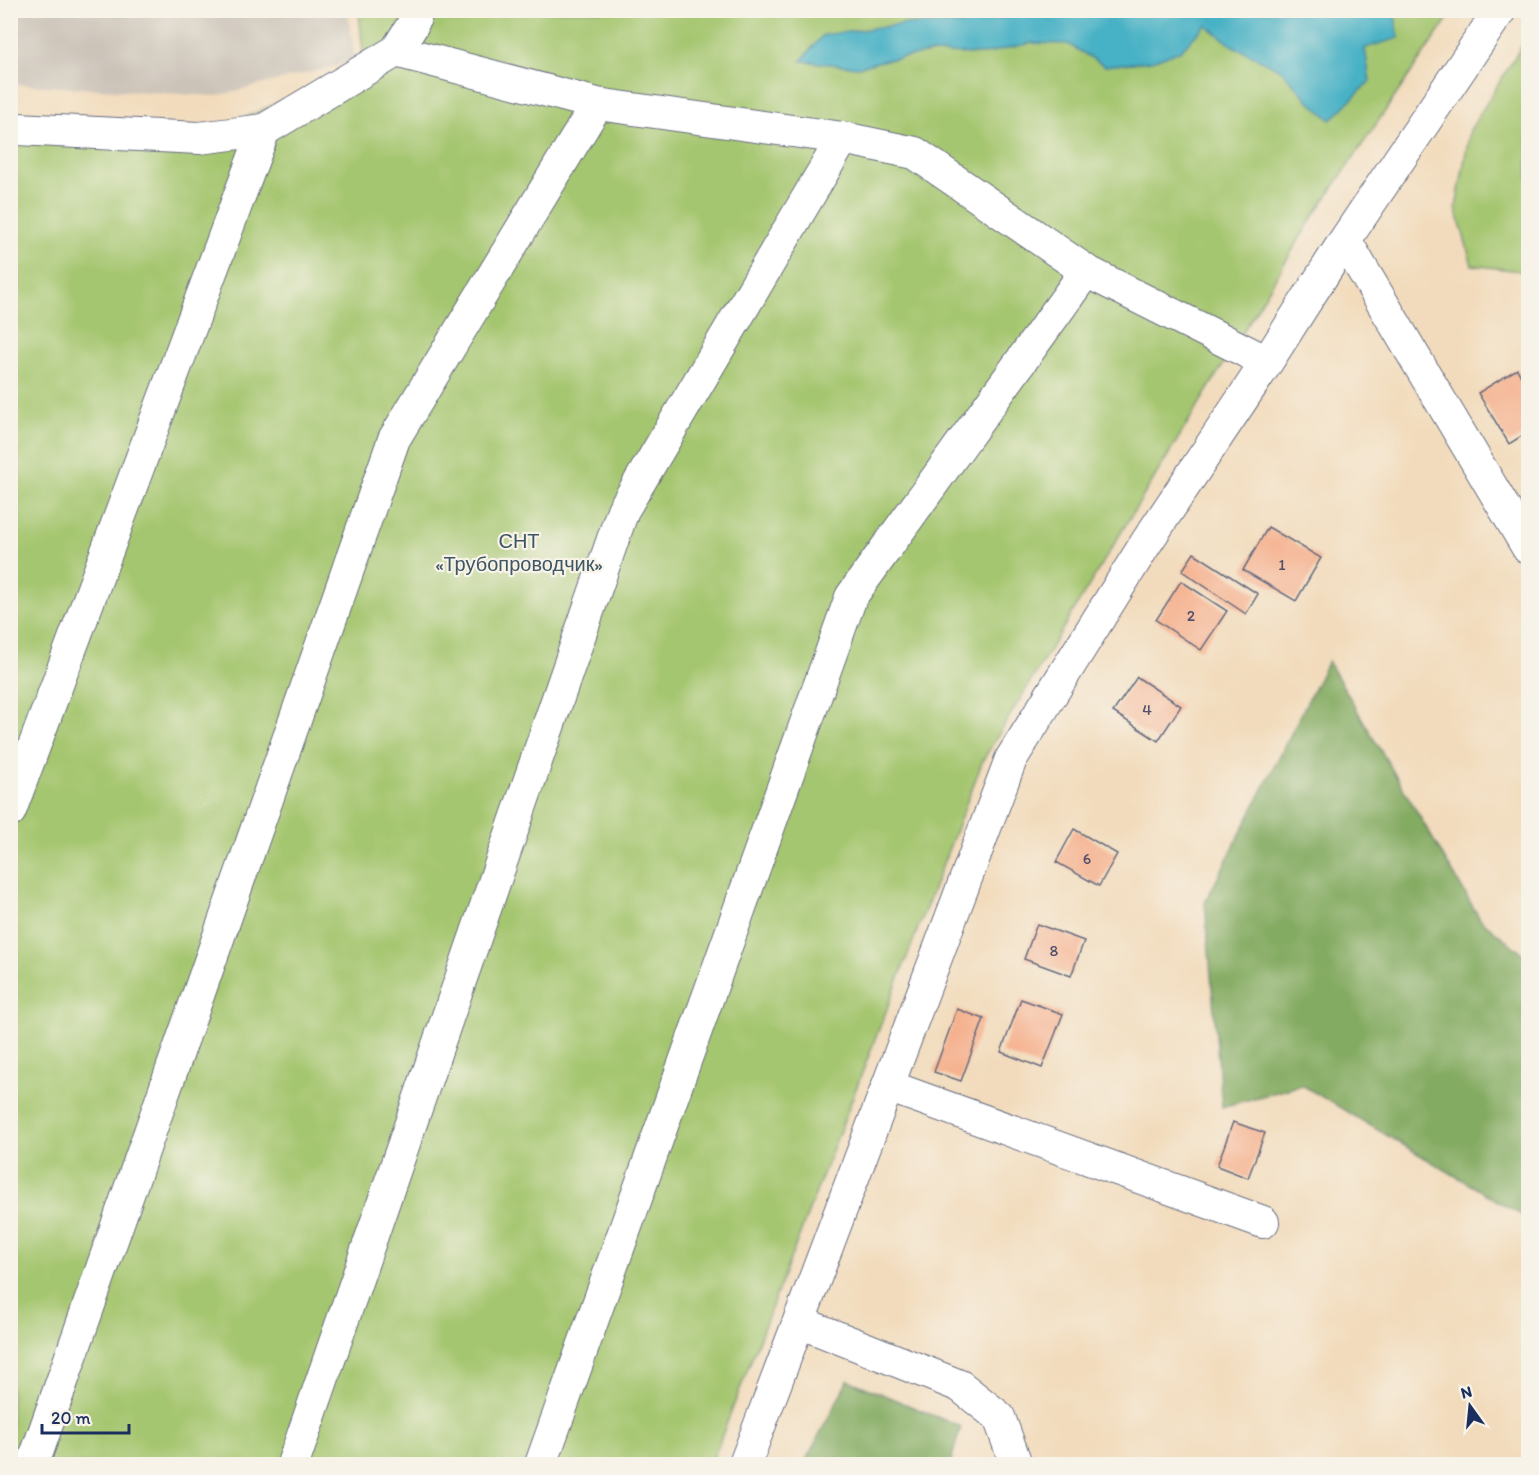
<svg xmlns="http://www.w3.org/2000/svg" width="1539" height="1475" font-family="Itim,sans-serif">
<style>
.industrial{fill:#cbc2b8}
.green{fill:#a5c66f;stroke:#607a66;stroke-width:1.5}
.forest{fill:#84ab62;stroke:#506d60;stroke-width:1.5}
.water{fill:#47b1c5;stroke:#317092;stroke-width:1.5}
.building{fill:#f5b18e}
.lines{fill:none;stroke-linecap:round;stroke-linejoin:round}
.minor-casing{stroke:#666b7f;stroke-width:34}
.minor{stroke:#fff;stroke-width:32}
.labels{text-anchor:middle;stroke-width:4.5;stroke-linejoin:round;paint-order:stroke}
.number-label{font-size:16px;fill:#52506a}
.park-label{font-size:20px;fill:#3e5562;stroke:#f7f3e8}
</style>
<rect width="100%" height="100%" fill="#f7f3e8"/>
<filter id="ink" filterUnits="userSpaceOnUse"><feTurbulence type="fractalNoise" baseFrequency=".0167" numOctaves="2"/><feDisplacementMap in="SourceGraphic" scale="12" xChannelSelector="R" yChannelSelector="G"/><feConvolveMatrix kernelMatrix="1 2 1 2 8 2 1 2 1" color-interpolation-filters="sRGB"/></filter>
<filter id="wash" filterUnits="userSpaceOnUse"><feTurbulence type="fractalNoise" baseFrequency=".008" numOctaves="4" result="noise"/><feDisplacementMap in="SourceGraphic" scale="24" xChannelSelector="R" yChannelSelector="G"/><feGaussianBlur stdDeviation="1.35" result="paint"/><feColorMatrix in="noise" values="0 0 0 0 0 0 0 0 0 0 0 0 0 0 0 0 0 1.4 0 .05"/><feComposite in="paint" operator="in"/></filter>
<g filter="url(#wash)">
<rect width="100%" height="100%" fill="#f2dbbc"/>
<path class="industrial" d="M10,11H348L355,61L216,96L11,84Z"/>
<path class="green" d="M359,11H1453L1309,223L983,760L711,1464H11L10,117L220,129L364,63Z
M1528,36V272L1472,265L1456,208L1470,130Z"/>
<path class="forest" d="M1328,661L1480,919L1528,958V1219L1302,1085L1222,1107L1205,903Z
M848,1380L961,1427L950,1464H804Z"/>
<path class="water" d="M1047,10L1394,11L1399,38L1365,48L1370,81L1331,120L1311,103L1281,70L1233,46L1206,25L1181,50L1152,61L1105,66L1068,44L1031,43L983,54L930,53L886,60L858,67L801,61L823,35L904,24H964Z"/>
<g id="blocks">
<path class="building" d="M1517,369L1528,389V432L1509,444L1478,393Z
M1268,527L1321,558L1296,601L1243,570Z
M1194,553L1258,594L1246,614L1182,571Z
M1181,581L1227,611L1201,650L1156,620Z
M1137,677L1181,706L1158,741L1113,712Z
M1074,829L1117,854L1099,886L1056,862Z
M1037,924L1084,941L1071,976L1024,959Z
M1021,999L1063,1014L1042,1068L1001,1052Z
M957,1009L984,1019L961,1081L934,1072Z
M1233,1122L1265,1133L1248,1178L1217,1166Z"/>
</g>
</g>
<g filter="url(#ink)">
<use href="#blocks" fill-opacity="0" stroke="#666b7f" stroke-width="1.5"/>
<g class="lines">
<defs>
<path id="minor" d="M396,51L412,26L418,10
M17,129L199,138L264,130L396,51L597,104L843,138L915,153L1086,271L1267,362
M1345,240L1528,548
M10,811L264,130
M888,1086L1263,1222
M799,1322L960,1386L999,1417L1016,1464
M33,1464L394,439L597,104
M293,1464L623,510L843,138
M541,1464L851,597L1086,271
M745,1464L1011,759L1146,543L1267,362L1345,240L1500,10"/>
</defs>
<use href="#minor" class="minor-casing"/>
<use href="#minor" class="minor"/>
</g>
</g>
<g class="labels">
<g class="number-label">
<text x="1282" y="570">1</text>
<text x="1191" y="621">2</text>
<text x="1147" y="715">4</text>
<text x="1087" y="864">6</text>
<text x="1054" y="956">8</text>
</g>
<g class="park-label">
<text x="519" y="548">СНТ<tspan x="519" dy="23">«Трубопроводчик»</tspan></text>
</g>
</g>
<rect width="1539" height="1475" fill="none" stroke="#f7f3e8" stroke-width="36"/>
<g transform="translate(1470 1406) rotate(345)" stroke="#f7f3e8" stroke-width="4.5" paint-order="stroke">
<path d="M0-4.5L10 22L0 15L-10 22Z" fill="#1b2f5e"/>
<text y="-9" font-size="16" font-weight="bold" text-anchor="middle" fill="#1b2f5e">N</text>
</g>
<path d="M42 1424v9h87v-9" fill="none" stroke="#1b2f5e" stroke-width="3"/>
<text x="51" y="1424" font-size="18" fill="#1b2f5e" stroke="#f7f3e8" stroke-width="4.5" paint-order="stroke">20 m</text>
</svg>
